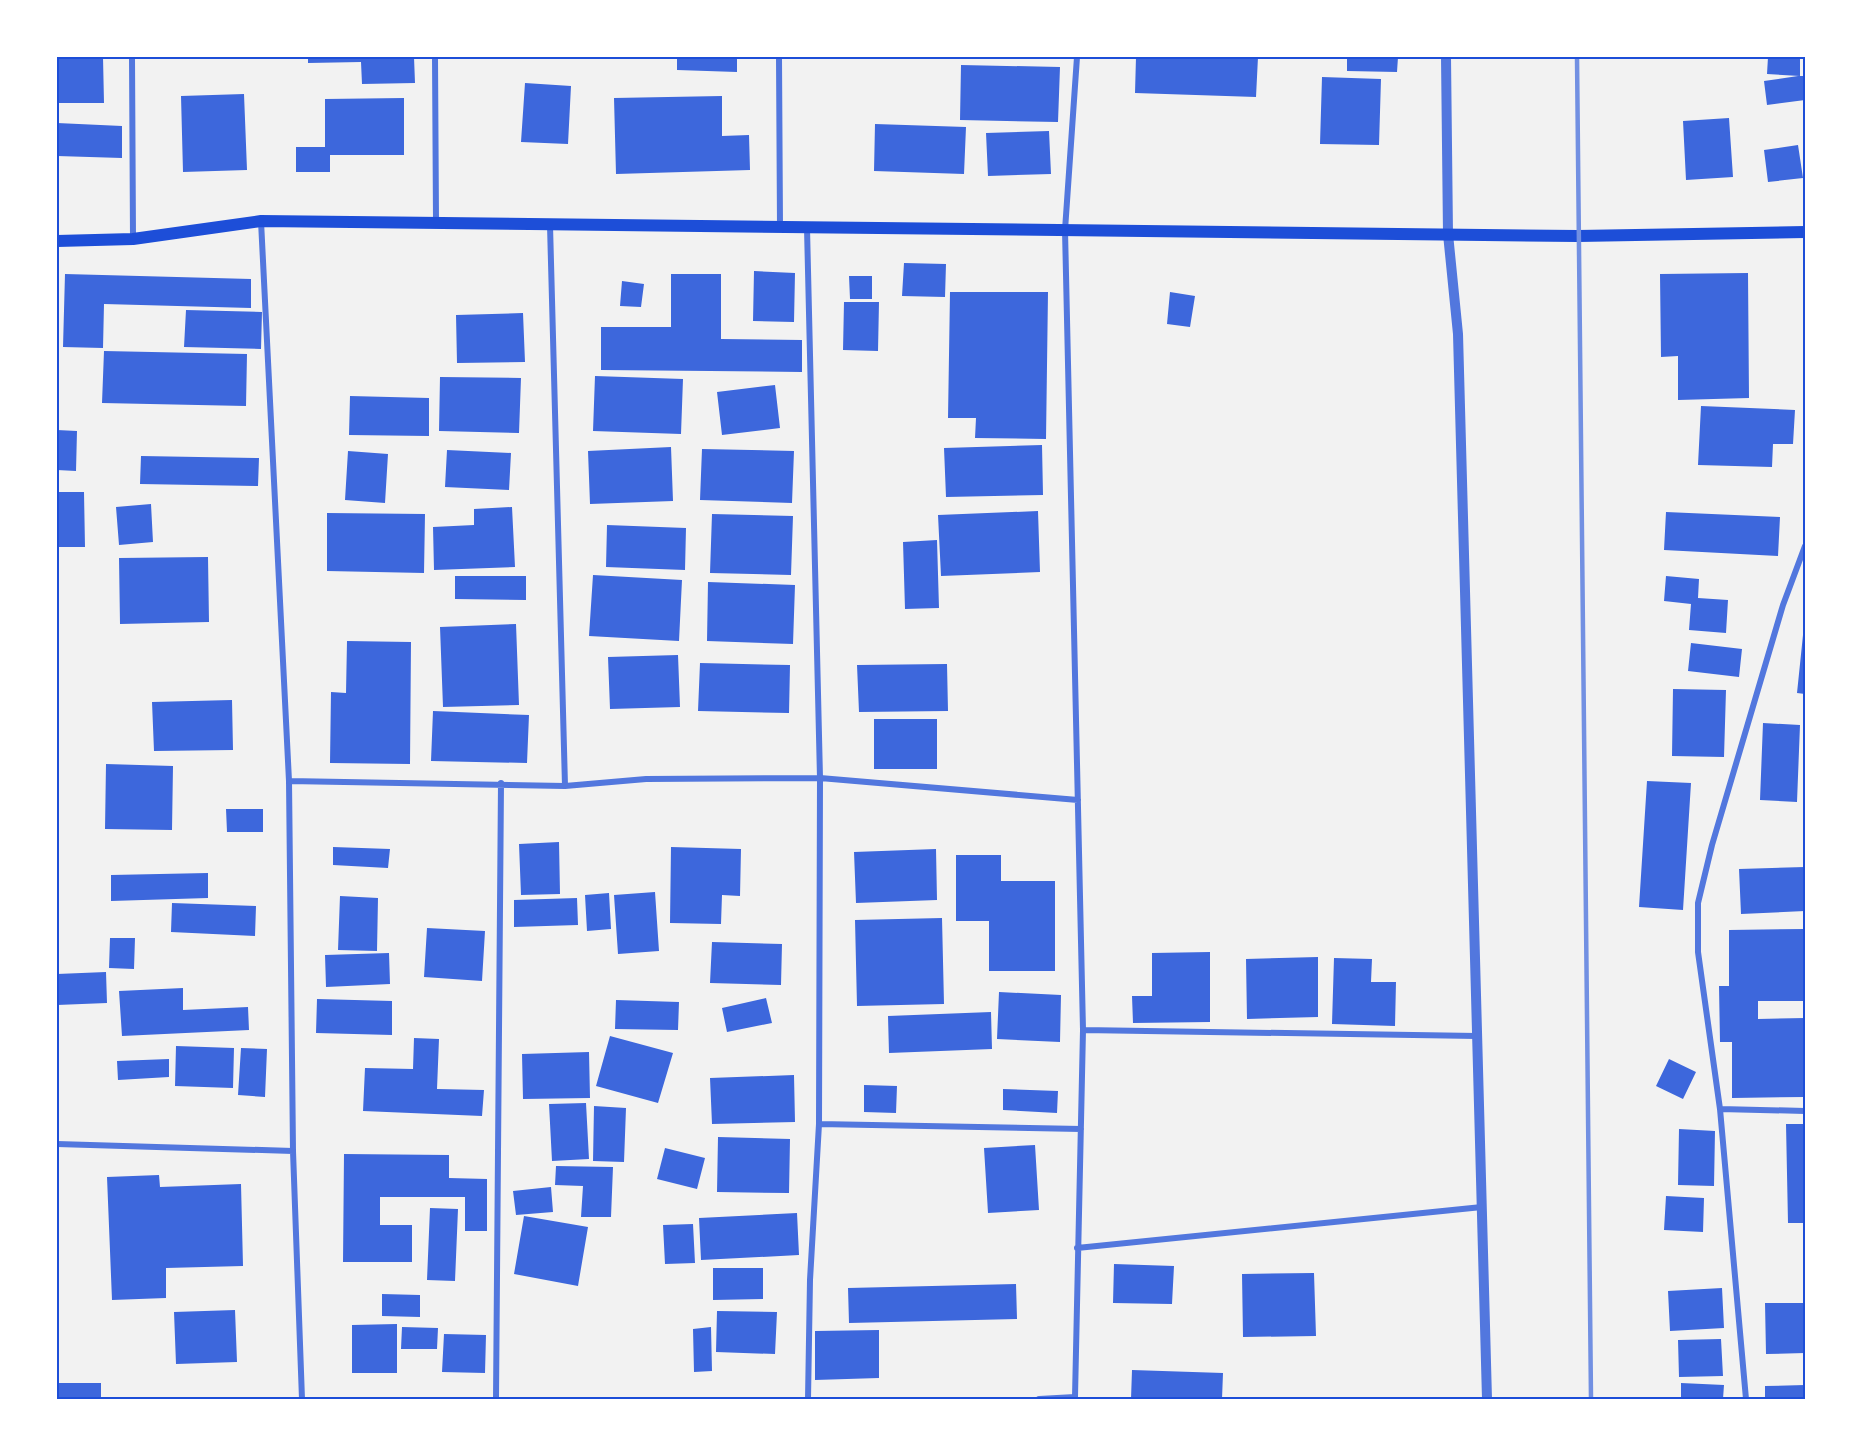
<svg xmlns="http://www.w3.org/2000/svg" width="1862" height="1456" font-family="'DM Sans',sans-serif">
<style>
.building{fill:#3d67dc}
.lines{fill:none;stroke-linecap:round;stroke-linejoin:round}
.minor{stroke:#5277de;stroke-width:6}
.tertiary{stroke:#5277de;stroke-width:10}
.secondary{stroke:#1d4ed8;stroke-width:12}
.rail{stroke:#7290e2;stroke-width:4.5}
.neatline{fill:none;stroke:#1d4ed8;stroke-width:2}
</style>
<rect width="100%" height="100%" fill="#f2f2f2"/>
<path class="building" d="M57,57H103L104,103H57Z
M308,57H414L415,83L362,84L361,62L308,63Z
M677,57H737V72L677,70Z
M1136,57H1258L1256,97L1135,93Z
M1347,57H1398L1397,72L1347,71Z
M1768,57H1800V76L1767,74Z
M961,65L1060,67L1058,122L960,120Z
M1798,76H1805V100L1767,105L1764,81Z
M1322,77L1381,79L1379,145L1320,144Z
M525,83L571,86L568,144L521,142Z
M244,94L247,170L183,172L181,96Z
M722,96V136L749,135L750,170L616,174L614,98Z
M404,98V155H330V172H296V147H325V99Z
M1729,118L1733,177L1686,180L1683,121Z
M57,123L122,126V158L57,156Z
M875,124L966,127L964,174L874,171Z
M1049,131L1051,174L988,176L986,133Z
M1798,145L1803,178L1768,182L1764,150Z
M904,263L946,264L945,297L902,296Z
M754,271L795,273L794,322L753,321Z
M1748,273L1749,398L1678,400V356L1661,357L1660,274Z
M65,274L251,279V308L104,304L103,348L63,347Z
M671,274H721V339L802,340V372L601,370V327H671Z
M849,276H872V299H850Z
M622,281L644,284L641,307L620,306Z
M950,292H1048L1046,439L975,438L976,418H948Z
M1170,292L1195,296L1190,327L1167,324Z
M844,302H879L878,351L843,350Z
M186,310L262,312L261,349L184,347Z
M523,313L525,362L457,363L456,315Z
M104,351L247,354L246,406L102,403Z
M595,376L683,379L681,434L593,431Z
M440,377L521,378L519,433L439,431Z
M775,385L780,428L722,435L717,392Z
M350,396L429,398V436L349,435Z
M1701,406L1795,410L1793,444H1773L1772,467L1698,465Z
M57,430L77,431L76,471L57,470Z
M1042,445L1043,495L946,497L944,448Z
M671,447L673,501L590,504L588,451Z
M702,449L794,451L792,503L700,500Z
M447,450L511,453L509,490L445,487Z
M348,451L388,454L385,503L345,500Z
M141,456L259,458L258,486L140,484Z
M57,492H84L85,547H57Z
M151,504L153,542L119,545L116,507Z
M512,507L515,567L434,570L433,527L474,525V509Z
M1038,511L1040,572L941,576L938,515Z
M1666,512L1780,517L1778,556L1664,550Z
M327,513L425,514L424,573L327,571Z
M712,514L793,516L791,575L710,573Z
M607,525L686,528L685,570L606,567Z
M937,540L939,608L905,609L903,542Z
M208,557L209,622L120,624L119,558Z
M593,575L682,580L679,641L589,636Z
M455,576H526V600L455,599Z
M1666,576L1699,579L1698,598L1728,600L1726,633L1689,630L1691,604L1664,601Z
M708,582L795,585L793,644L707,641Z
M516,624L519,705L443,707L440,627Z
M1803,635H1805V694L1797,693Z
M347,641L411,642L410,764L330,763L331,692L346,693Z
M1691,643L1742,649L1739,677L1688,671Z
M678,655L680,707L610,709L608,657Z
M700,663L790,665L789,713L698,711Z
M947,664L948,711L859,712L857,665Z
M1673,689L1726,690L1724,757L1672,756Z
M232,700L233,750L154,751L152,702Z
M433,711L529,715L527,763L431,761Z
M874,719H937V769H874Z
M1763,723L1800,725L1797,802L1760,800Z
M106,764L173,766L172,830L105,829Z
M1647,781L1691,783L1683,910L1639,907Z
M226,809H263V832H227Z
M559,842L560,894L521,895L519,844Z
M333,847L390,849L388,868L333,865Z
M671,847L741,849L740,896L722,895L721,924L670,923Z
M936,849L937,900L856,903L854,852Z
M956,855H1001V881H1055V971H989V921H956Z
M1805,867V911L1741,914L1739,869Z
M208,873V898L111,901V875Z
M655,892L659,951L618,954L614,895Z
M609,893L611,929L587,931L585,895Z
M340,896L378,898L377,951L338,950Z
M577,898L578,925L514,927V900Z
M172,903L256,906L255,936L171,932Z
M942,918L944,1004L857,1006L855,920Z
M427,928L485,931L482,981L424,977Z
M1805,929V1001H1758V1019L1805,1018V1097L1732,1098V1042H1720L1719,986H1729V930Z
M110,938H135L134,969L109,968Z
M712,942L782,944L781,985L710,983Z
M1210,952V1022L1133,1023L1132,996H1152V953Z
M389,953L390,984L326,987L325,955Z
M1318,957V1017L1247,1019L1246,959Z
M1334,958L1372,959L1371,982H1396L1395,1026L1332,1024Z
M106,972L107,1003L57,1005V974Z
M183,988V1010L248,1007L249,1030L122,1036L119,991Z
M999,992L1061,995L1060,1042L997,1039Z
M766,998L772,1023L727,1032L722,1008Z
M317,999L392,1001V1035L316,1033Z
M616,1000L679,1002L678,1030L615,1029Z
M991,1012L992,1049L889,1053L888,1016Z
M610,1036L673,1053L658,1103L596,1086Z
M414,1038L439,1039L437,1089L484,1090L482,1116L363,1111L365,1068L413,1069Z
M176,1046L234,1048L233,1088L175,1086Z
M241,1048L267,1049L265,1097L238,1095Z
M589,1052L590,1098L523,1099L522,1054Z
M169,1059V1077L118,1080L117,1061Z
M1669,1059L1696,1072L1683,1099L1656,1086Z
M794,1075L795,1122L712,1124L710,1078Z
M864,1085L897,1086L896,1113L864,1112Z
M1003,1089L1058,1091L1057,1113L1003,1110Z
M586,1103L589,1159L552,1161L549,1104Z
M594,1106L626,1108L624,1162L593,1161Z
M1786,1124H1805V1223H1788Z
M1679,1129L1715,1131L1714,1186L1678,1185Z
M718,1137L790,1139L789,1193L717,1192Z
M1035,1145L1039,1210L988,1213L984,1148Z
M665,1148L705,1158L697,1189L657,1179Z
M344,1154L449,1155V1178L487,1179V1231H465V1197H380V1225H412V1262H343Z
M556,1166L613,1167L611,1217H581L583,1186L555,1185Z
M159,1175L160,1187L241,1184L243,1266L166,1268V1298L112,1300L107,1177Z
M551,1187L553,1212L516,1215L513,1191Z
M1666,1196L1704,1198L1703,1232L1664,1230Z
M430,1208L458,1209L455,1281L427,1280Z
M797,1213L799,1255L701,1260L699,1218Z
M524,1216L588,1227L578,1286L514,1274Z
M693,1224L695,1263L665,1264L663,1225Z
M1114,1264L1174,1266L1172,1304L1113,1303Z
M713,1268H763V1299L713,1300Z
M1314,1273L1316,1336L1243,1337L1242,1274Z
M1016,1284L1017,1319L849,1323L848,1288Z
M1722,1288L1724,1328L1670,1331L1668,1291Z
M382,1294L420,1295V1317L382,1316Z
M1765,1303H1805V1353L1766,1354Z
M235,1310L237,1362L176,1364L174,1312Z
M717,1311L777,1312L775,1354L716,1352Z
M397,1324V1373H352V1325Z
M402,1327L438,1328L437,1349H401Z
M711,1327L712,1371L694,1372L693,1329Z
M879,1330V1378L815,1380V1331Z
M444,1334L486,1335L485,1373L442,1372Z
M1721,1339L1723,1376L1679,1377L1678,1340Z
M1132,1370L1223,1373L1222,1399H1131Z
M57,1383H101V1399H57Z
M1681,1383L1724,1385L1723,1399H1681Z
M1805,1385V1399H1765V1386Z"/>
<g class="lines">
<path class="minor" d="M132,57L133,239
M435,57L436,221
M779,57L780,227
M261,221L289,781L293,1151L302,1399
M550,225L565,786
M807,228L820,778L819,1124L810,1280L808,1399
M289,781L565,786L646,779L820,778L1078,800
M1083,1030L1477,1036
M1720,1109L1805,1111
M819,1124L1081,1129
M57,1144L293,1151
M1077,1248L1482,1207
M496,1399L501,783
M1039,1399L1075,1397L1083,1030L1065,230L1077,57
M1746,1399L1720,1109L1698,952V903L1712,845L1783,605L1805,546"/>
<path class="tertiary" d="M1446,57L1448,234L1458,334L1487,1399"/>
<path class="secondary" d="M57,241L133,239L261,221L1578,236L1805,232"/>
<path class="rail" d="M1577,57L1591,1399"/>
</g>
<rect width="1862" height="1456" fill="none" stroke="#ffffff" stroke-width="117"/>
<rect x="58" y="58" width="1746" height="1340" class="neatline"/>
</svg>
